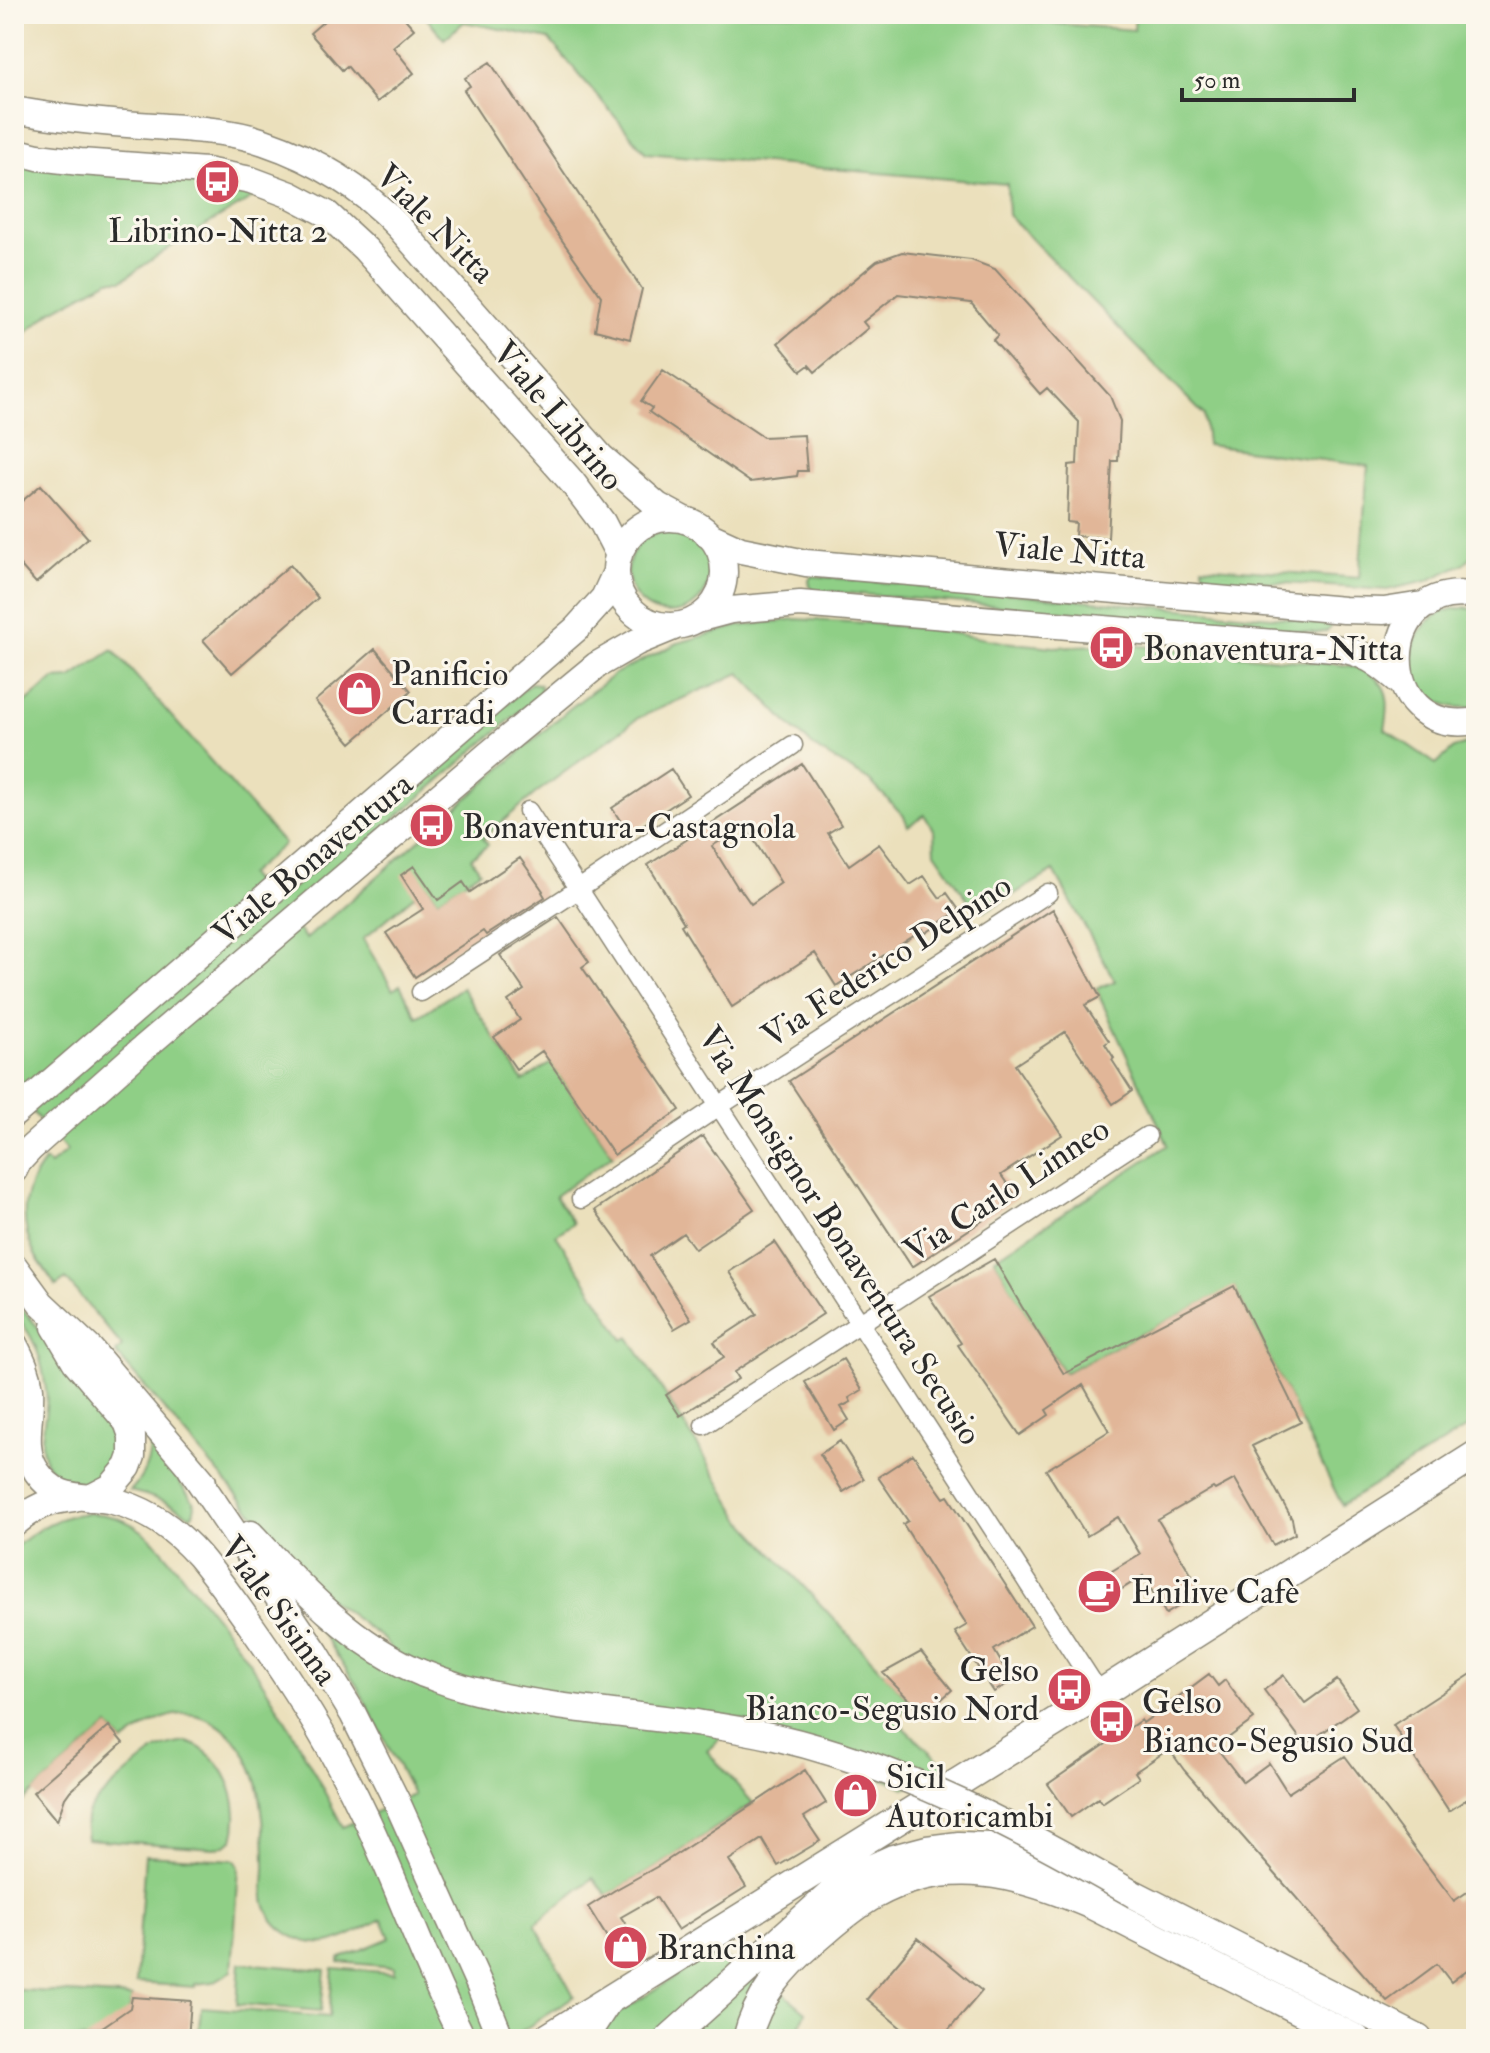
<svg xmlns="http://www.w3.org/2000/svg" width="1490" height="2053" font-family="'IM FELL Double Pica',serif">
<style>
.green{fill:#8fcf86;stroke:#5d7d58;stroke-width:2}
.building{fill:#e1b698;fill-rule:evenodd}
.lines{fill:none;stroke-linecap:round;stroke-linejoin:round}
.minor-casing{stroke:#8b8674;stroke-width:21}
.secondary-casing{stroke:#8b8674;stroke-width:29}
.primary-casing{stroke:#8b8674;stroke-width:31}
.minor{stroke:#fff;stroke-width:18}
.secondary{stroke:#fff;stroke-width:26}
.primary{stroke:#fff;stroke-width:28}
.secondary-bridge-casing{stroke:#8b8674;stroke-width:29;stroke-linecap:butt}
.secondary-bridge{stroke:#fff;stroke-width:26}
.labels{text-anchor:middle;stroke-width:6;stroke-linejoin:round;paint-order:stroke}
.street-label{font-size:34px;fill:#2b2b2b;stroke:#fbf7ec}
.poi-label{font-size:34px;fill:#2b2b2b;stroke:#fbf7ec;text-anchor:start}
</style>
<rect width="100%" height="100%" fill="#fbf7ec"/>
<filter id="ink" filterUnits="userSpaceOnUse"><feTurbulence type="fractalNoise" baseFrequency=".0125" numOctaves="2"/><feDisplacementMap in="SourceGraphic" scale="16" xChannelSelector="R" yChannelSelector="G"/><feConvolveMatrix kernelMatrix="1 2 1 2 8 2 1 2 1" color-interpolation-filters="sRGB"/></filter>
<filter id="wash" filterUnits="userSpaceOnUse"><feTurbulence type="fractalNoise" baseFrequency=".006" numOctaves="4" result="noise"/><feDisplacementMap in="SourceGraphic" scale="32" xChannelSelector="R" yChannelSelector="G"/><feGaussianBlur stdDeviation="1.8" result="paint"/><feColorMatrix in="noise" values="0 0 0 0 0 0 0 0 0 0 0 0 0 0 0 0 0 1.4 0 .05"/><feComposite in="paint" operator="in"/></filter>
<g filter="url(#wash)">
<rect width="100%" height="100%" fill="#ebe0bc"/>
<path class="green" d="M423,14H935L1134,30L1135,14H1476V553L1463,564L1427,581L1387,590L1210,578L1204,575L1202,566L1359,578L1368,466L1207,445L1204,415L1008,215L1007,184L646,153L549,39L464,22L444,39Z
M14,162L198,181L253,192L254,197L181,240L122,280H109L52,311L14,343Z
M628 572a41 41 0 1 1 82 0a41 41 0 1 1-82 0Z
M812,576L1329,622L1331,625L1327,631L1317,633L824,591L813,590L810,587L809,580Z
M1456,608L1476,609V706L1473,707C1404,715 1388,624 1456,608Z
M796,619L868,623L929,629L1003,642L1054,647L1119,644L1353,666C1387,678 1392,695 1385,729L1436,764L1454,748L1476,741V1422L1342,1505L1234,1287L1064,1373L1019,1303L994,1259L1168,1145L1096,989L1115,981L1054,871L985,911L969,901L935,852L934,830L924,815L908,826L904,816L870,781L818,750L791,727L740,673L638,718L536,793L483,838L488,845L471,858L480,871L438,900L427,885L363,939L393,990L400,985L417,1017L462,988L523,1081L551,1063L613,1155L555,1196L573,1223L556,1235L624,1340L629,1337L699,1448L741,1519L912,1703L895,1719L946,1767L905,1788L740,1719L707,1751L753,1803L660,1865L607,1895L593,1878L535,1924L574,1996L510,2039H198L201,2007L329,2017L333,1968L394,1973V1967L339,1962V1959L390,1938L382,1919C368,1926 340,1942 327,1943C298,1946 268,1927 264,1898C263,1888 265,1877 265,1867C265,1816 263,1748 211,1721C178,1703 149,1723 123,1743L109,1726L14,1809V1548C43,1523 75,1506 114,1517C146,1525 167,1556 186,1580C213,1613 241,1647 263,1683C292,1728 318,1780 343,1827L413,1795L357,1686L315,1623L320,1620L378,1663L421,1686L383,1639L320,1592L116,1353L122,1346L66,1279L56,1286C49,1275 40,1264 34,1253C19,1221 22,1188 45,1161L50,1165L67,1151L14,1091V713L54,679L71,678L113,650L284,844L248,875L274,904L531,683L539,684L541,687L540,694L284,914L306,939L569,709L616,673L678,643L739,626Z
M14,1299L116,1419C118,1426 123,1436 123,1443C123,1444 120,1454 119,1455C110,1485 70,1493 50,1468C36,1450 44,1430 46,1409C47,1401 47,1392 45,1384C43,1368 39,1351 31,1337C22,1320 14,1321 14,1299Z
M150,1443L193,1501L195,1505L193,1515L191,1516C171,1503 153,1496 130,1491C143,1478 150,1462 150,1443Z
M187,1742C225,1754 244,1803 233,1840L225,1845L215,1848L87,1839C86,1831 84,1822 87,1814C93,1801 144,1758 157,1750C167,1745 177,1743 187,1742Z
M145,1855L235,1860L239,1867L232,1971L213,1982L195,1984V1987L136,1983Z
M713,1953L765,1978L806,2012L794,2039H596L617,2014Z
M240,1963L325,1970L321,2011L237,2004Z
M20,1990L132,1997L130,2008L108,2039H14V1991Z"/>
<g id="blocks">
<path class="building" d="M332,14H401L414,29L393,47L414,73L377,102L347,66L342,70L310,33Z
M490,62L642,289L630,339L595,330L601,296L543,213L544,212L464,90L470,86L465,78Z
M902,252L971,260L995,269L1110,396L1120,421L1118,461H1112L1108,538L1075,536L1076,523L1067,522L1069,465L1077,464L1079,422L1047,388L1040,394L993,340L998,335L971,303L898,294L863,322L868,328L815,372L809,365L801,371L778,343L877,261Z
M663,370L763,437L804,435L807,471H798L797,476L750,482L649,412L652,408L641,401Z
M41,485L88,538L36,583L14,558V508Z
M290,565L318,598L232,673L203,640Z
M375,649L411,691L351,743L315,701Z
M802,764L841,825L828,833L849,865L879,844L910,885L924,876L940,898L947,893L959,910L926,933L923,930L836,986L815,953L732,1007L681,925L684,923L648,865ZM745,826L781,883L751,904L739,887L738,888L712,846Z
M671,769L688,795L629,834L612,808Z
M520,858L543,891L542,892L545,897L486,935L483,931L415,977L386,933L423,909L401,875L414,866L438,900L463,882L470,892Z
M1053,909L1100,997L1085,1005L1109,1041L1105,1044L1114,1058L1112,1060L1132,1091L1113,1104L1065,1032L1015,1065L1062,1135L1001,1175L1017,1198L912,1267L789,1081Z
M558,917L589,962L582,967L680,1110L614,1155L542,1051L516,1069L494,1037L520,1020L508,1001L524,990L500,955Z
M703,1136L754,1209L695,1249L683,1233L650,1256L691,1319L674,1329L627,1254L595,1210Z
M775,1242L823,1314L734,1372L738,1379L680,1416L666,1395L724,1357L714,1342L757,1314L729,1272Z
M994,1259L1022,1307L1064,1374L1234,1286L1301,1422L1252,1446L1292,1519L1295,1534L1273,1545L1235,1479L1215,1490L1213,1488L1158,1520L1202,1592L1166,1614L1143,1576L1093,1607L1082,1589L1140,1554L1118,1517L1087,1536L1046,1470L1109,1431L1083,1385L1046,1410L1049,1415L1020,1435L958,1345L961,1343L929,1296Z
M843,1359L862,1390L849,1398L851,1402L841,1407L849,1420L834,1430L805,1382Z
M840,1441L864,1479L843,1492L820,1454Z
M913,1454L944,1498L948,1496L1032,1626L994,1650L1012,1681L994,1692L955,1632L967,1625L903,1524L908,1521L878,1477Z
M921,1652L952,1690L924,1715L883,1673Z
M1476,1671V1793L1449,1811L1393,1725Z
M1209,1674L1218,1686L1225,1680L1254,1719L1216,1747L1243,1782L1269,1763L1288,1793L1345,1756L1454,1901L1476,1886V1963L1451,1982L1437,1964L1387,2001L1184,1770L1169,1749L1135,1772L1139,1778L1102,1803L1098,1798L1071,1817L1048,1784L1141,1720L1143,1723Z
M1284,1675L1305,1703L1337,1680L1357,1708L1305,1745L1264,1690Z
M109,1726L123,1743L70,1791L65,1798L57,1821L33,1792Z
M805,1770L826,1803L804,1817L820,1841L778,1866L762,1839L729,1860L746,1887L678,1930L656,1897L621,1917L643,1951L623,1963L588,1907L615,1890L660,1865Z
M918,1938L982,1991L941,2039H914L867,1999Z
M132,1997L191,2001L188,2039H85L130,2008Z"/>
</g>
</g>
<g filter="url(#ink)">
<use href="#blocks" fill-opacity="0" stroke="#8b8674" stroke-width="2"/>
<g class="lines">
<defs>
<path id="minor" d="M528,811L1100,1694
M421,992L579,889L793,745
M581,1199L719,1106L1048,893
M704,1425L1147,1136"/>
<path id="secondary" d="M14,110C62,119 106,123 154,126C191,129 229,130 264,142C314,159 361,187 398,226L601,457L658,506L684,520
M14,151L38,157L80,162L206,171L251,180L291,195L327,214L365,249L572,482L602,522L619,555
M616 572a54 54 0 1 1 108 0a54 54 0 1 1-108 0Z
M708,535L741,550L806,563L1344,610L1384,611L1429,604
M1476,596C1375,576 1371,739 1476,721
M697,619L731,610L800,604L1335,648C1367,653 1378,663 1403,684
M14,1114L576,629L604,598L616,572
M14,1170L18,1162L31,1148L139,1052L488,755L597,665L637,642L676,626
M14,1266L41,1303L90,1349L203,1482
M55,1327L75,1361L127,1422L132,1436V1456L128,1467L111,1487L90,1498
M14,1344C22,1359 28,1372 30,1389C32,1417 20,1448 37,1472C58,1503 83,1494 113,1501C147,1509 176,1530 199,1556C220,1581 238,1607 257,1634C298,1692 335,1752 365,1816C400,1890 426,1967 463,2039
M191,1469L316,1653L353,1714L397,1802L479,1984L501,2039
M14,1524C33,1508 49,1500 74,1498
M251,1534C302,1589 353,1645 424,1674
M584,2039L610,1999"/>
<path id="primary" d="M546,2039L1100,1694L1476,1455
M669,2039L838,1888L864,1872L893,1859L927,1850L959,1846L991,1847L1029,1854L1135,1895L1418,2039
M747,2039C757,1997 783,1967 815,1940C834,1924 852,1907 874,1895C948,1854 1019,1873 1092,1905L1356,2039"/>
</defs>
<use href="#minor" class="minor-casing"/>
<use href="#secondary" class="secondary-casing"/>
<use href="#primary" class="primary-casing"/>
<use href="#minor" class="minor"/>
<use href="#secondary" class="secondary"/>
<use href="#primary" class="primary"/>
<defs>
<path id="secondary-bridge" d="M424,1674C441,1680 458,1687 476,1691C574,1714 677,1715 775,1737C905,1767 1020,1829 1135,1895"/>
</defs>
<use href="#secondary-bridge" class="secondary-bridge-casing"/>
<use href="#secondary-bridge" class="secondary-bridge"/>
</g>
</g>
<defs>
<symbol id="bus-disc" viewBox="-11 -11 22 22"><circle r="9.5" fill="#d1495b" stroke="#fbf7ec"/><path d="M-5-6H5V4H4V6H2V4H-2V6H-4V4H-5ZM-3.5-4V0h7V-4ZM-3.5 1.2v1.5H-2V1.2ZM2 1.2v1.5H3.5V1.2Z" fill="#fff"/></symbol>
<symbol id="shop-disc" viewBox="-11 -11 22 22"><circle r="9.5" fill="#d1495b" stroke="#fbf7ec"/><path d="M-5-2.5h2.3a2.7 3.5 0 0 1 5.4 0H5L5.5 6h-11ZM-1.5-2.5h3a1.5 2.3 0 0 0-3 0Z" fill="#fff"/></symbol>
<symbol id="cafe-disc" viewBox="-11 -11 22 22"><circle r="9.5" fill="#d1495b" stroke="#fbf7ec"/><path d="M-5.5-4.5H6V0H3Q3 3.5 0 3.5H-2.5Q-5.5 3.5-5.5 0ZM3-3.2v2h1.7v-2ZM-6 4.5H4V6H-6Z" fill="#fff"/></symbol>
</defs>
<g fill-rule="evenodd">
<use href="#bus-disc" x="192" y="156" width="51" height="51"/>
<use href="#bus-disc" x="1086" y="622" width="51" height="51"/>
<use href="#shop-disc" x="334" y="668" width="51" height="51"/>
<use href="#bus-disc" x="406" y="800" width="51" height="51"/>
<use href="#cafe-disc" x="1074" y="1566" width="51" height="51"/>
<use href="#bus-disc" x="1044" y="1664" width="51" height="51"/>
<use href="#bus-disc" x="1086" y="1696" width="51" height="51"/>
<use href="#shop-disc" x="830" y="1770" width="51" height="51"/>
<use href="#shop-disc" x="600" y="1922" width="51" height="51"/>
</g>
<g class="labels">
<g class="street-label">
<text transform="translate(436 223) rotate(45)" y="12">Viale Nitta</text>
<text transform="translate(559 415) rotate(50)" y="12">Viale Librino</text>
<text transform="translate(1070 550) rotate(5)" y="12">Viale Nitta</text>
<text transform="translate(312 858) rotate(-40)" y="12">Viale Bonaventura</text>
<text transform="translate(886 960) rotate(-33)" y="12">Via Federico Delpino</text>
<text transform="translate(1006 1189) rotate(-33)" y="12">Via Carlo Linneo</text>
<text transform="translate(841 1235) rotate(57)" y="12">Via Monsignor Bonaventura Secusio</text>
<text transform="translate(280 1610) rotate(54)" y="12">Viale Sisinna</text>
</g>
<g class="poi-label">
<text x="218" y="242" text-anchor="middle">Librino-Nitta 2</text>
<text x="1143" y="660">Bonaventura-Nitta</text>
<text x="391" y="685">Panificio<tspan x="391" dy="39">Carradi</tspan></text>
<text x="462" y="838">Bonaventura-Castagnola</text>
<text x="1131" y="1603">Enilive Cafè</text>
<text x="1039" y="1681" text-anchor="end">Gelso<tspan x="1039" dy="39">Bianco-Segusio Nord</tspan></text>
<text x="1142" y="1713">Gelso<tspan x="1142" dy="39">Bianco-Segusio Sud</tspan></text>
<text x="886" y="1788">Sicil<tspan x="886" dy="39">Autoricambi</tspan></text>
<text x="657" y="1959">Branchina</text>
</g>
</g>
<rect width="1490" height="2053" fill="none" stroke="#fbf7ec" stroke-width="48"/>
<path d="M1182 88v12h172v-12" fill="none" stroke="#2b2b2b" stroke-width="4"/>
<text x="1194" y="88" font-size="24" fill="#2b2b2b" stroke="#fbf7ec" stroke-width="6" paint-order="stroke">50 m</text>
</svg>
